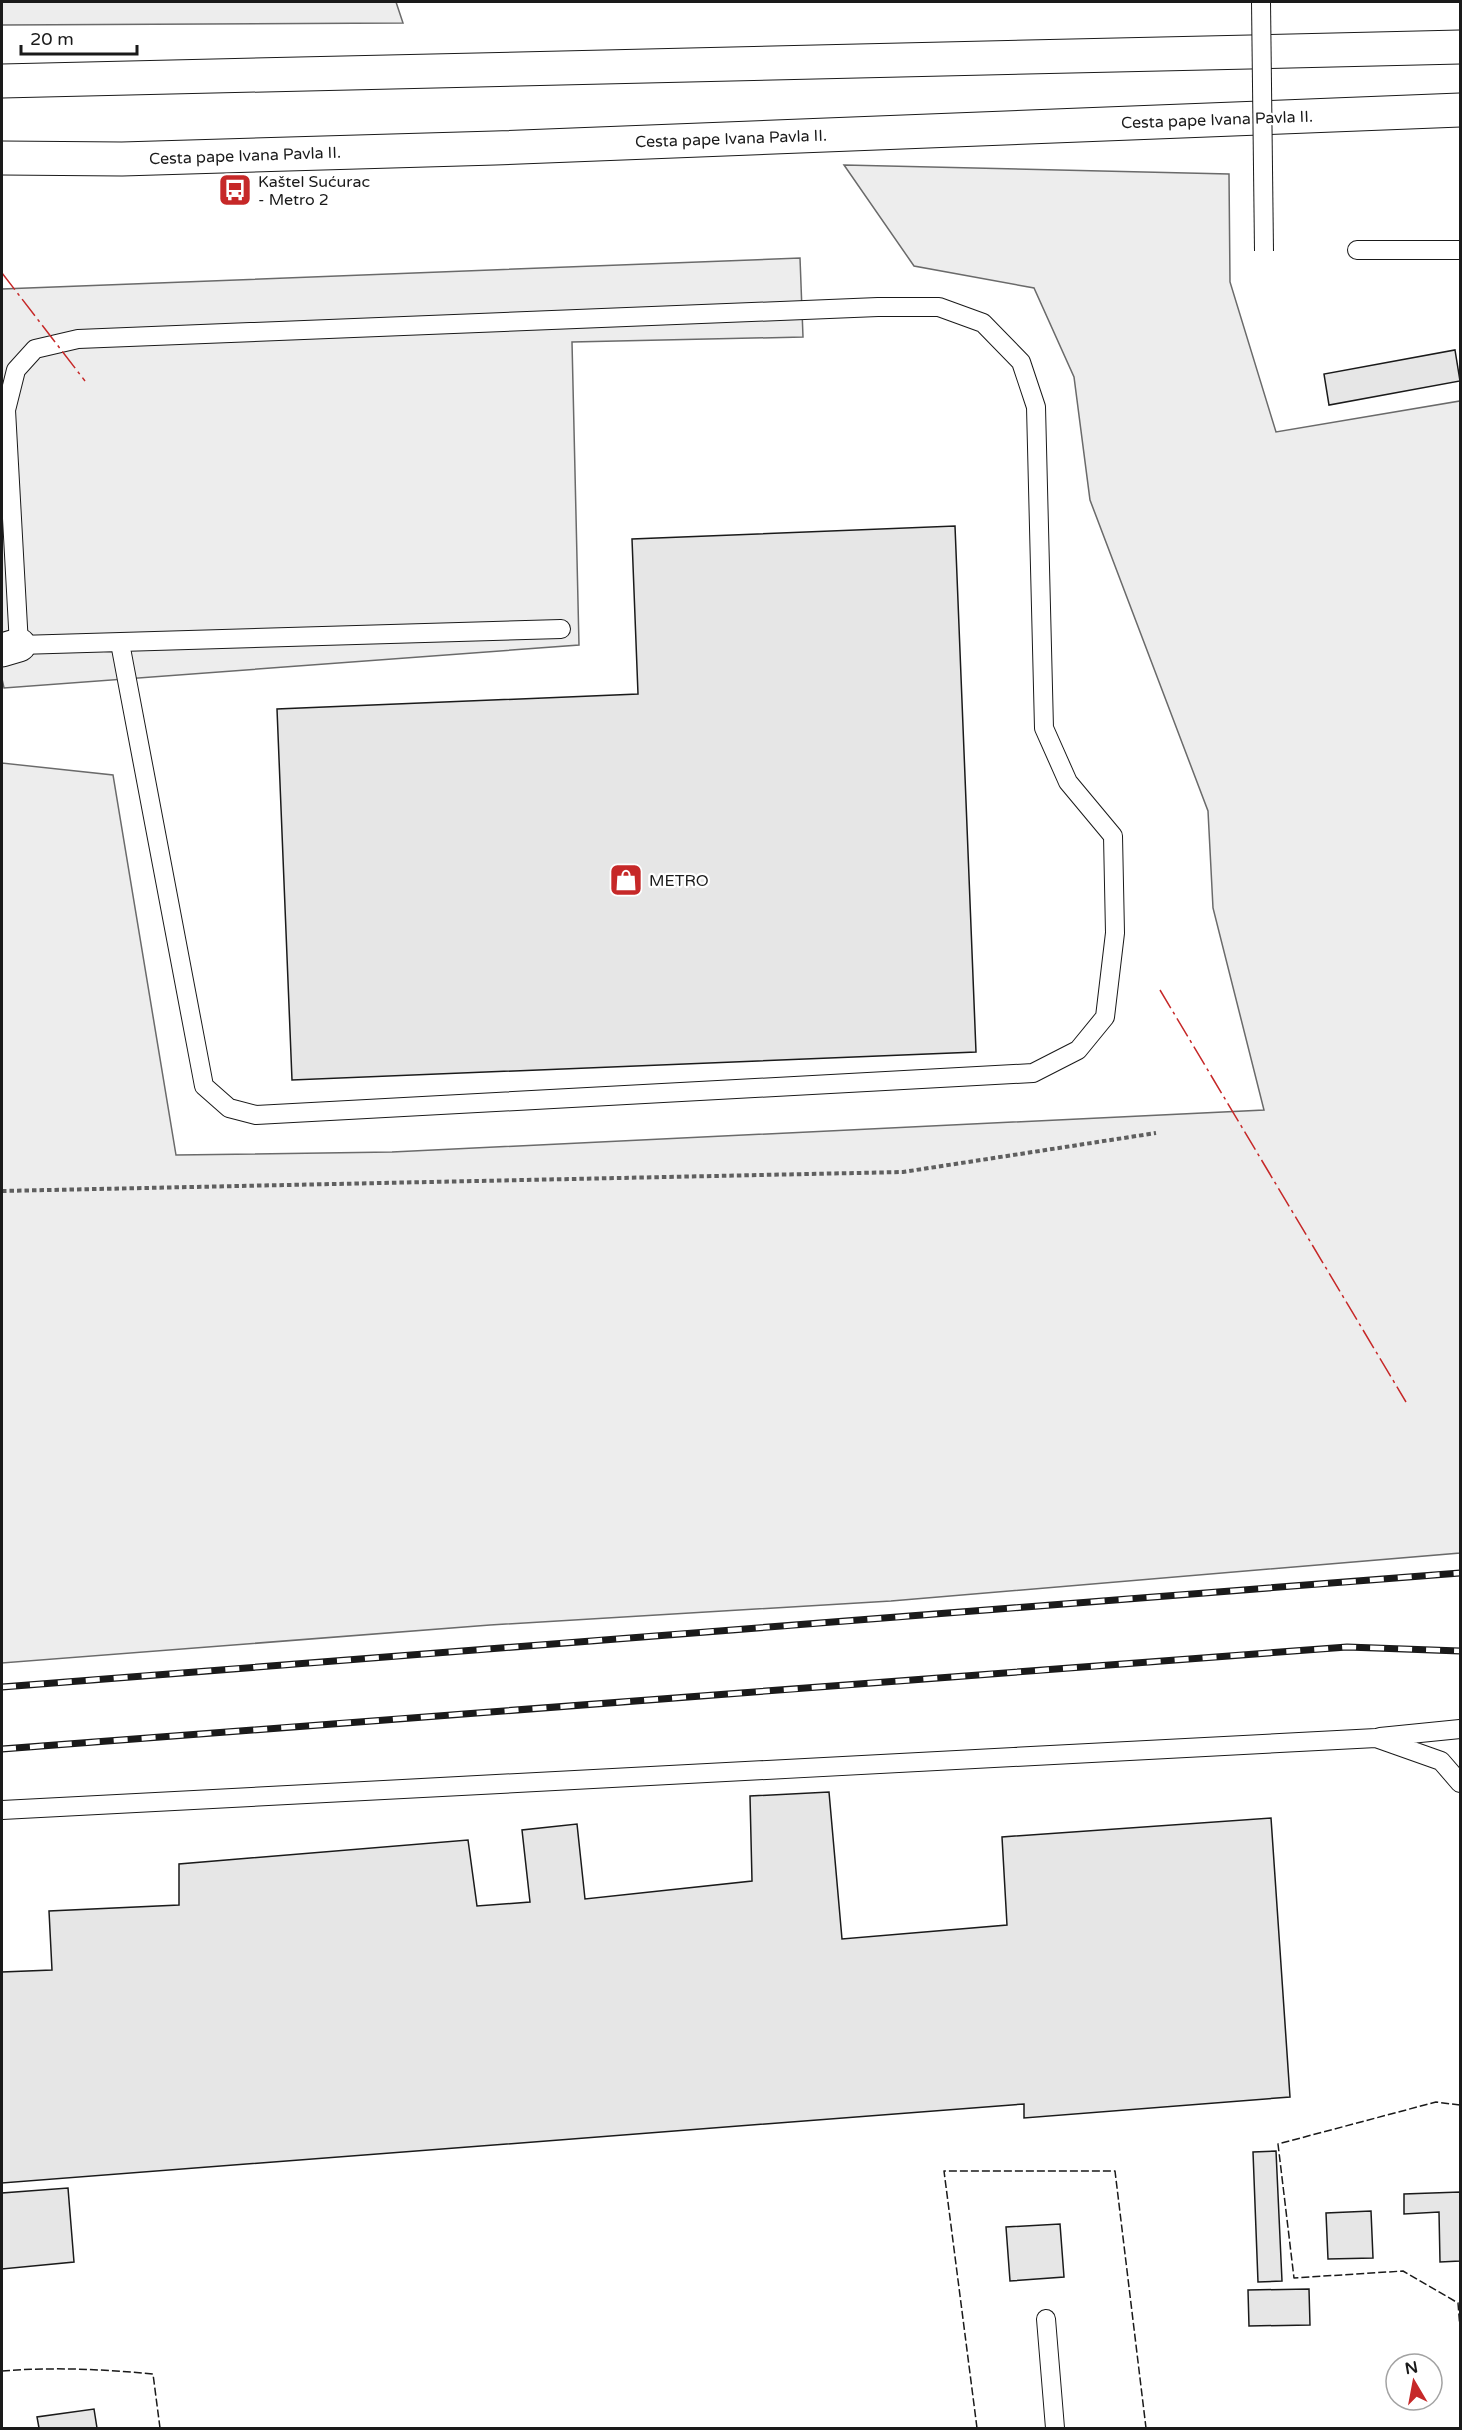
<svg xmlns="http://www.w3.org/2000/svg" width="1462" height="2430" font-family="'Varela Round',sans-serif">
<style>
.built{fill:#ededed;stroke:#6a6a6a;stroke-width:1.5}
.building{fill:#e6e6e6;stroke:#1a1a1a;stroke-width:1.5}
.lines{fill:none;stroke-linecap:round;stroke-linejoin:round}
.service-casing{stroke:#1a1a1a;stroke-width:20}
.minor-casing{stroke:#1a1a1a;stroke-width:35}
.trunk-casing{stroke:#1a1a1a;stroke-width:35}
.path{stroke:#5f5f5f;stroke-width:4;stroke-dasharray:4.5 3;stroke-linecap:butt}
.service{stroke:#fff;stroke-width:18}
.minor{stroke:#fff;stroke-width:33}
.trunk{stroke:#fff;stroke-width:33}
.rail-casing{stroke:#1a1a1a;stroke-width:7}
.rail{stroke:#fff;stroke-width:4.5;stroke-dasharray:14;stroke-linecap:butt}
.service-bridge-casing{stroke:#1a1a1a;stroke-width:20;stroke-linecap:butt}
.service-bridge{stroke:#fff;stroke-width:18}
.fence{stroke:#1a1a1a;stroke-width:1.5;stroke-dasharray:8 3;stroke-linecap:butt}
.power{stroke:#c62828;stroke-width:1.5;stroke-dasharray:21 4.5 3 4.5;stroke-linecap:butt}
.labels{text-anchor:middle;stroke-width:4.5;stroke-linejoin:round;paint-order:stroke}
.street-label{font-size:16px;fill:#1a1a1a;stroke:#fff}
.poi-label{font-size:16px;fill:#1a1a1a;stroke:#fff;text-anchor:start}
</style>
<rect width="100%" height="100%" fill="#fff"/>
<path class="built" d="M2,2H396L403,23L2,25Z
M844,165L1229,174L1230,282L1276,432L1460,401V1553L891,1601L490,1625L2,1663V763L113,775L176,1155L392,1152L1264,1110L1213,908L1208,811L1090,500L1074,377L1034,288L914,266Z
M800,258L803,337L572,342L579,645L4,688L2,679V289Z"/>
<path class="building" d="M1455,350L1460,381L1329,405L1324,374Z
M955,526L976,1052L292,1080L277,709L638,694L632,539Z
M829,1792L842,1939L1007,1925L1002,1837L1271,1818L1290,2097L1024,2118V2104L2,2183V1972L52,1970L49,1911L179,1905V1864L468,1840L477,1906L530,1902L522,1830L577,1824L585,1899L752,1881L750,1796Z
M1276,2151L1282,2281L1258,2282L1253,2152Z
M68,2188L74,2262L2,2269V2193Z
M1460,2192V2261L1440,2262L1439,2212L1404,2214V2194Z
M1371,2211L1373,2258L1328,2259L1326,2213Z
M1060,2224L1064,2277L1010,2281L1006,2227Z
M1309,2289L1310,2325L1249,2326L1248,2290Z
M94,2409L97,2428H39L37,2417Z"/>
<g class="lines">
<defs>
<path id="service" d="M1357,250H1460
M120,643L204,1086L229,1108L256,1115L1033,1073L1078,1050L1105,1017L1115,933L1113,836L1068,782L1044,728L1036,407L1021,362L983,323L939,307H878L78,339L35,349L16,370L6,410L19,645L561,629
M1380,1737L1460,1729
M2,1810L1376,1738L1441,1761L1460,1783
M1046,2319L1055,2428"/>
<path id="minor" d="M2,650L19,645"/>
<path id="trunk" d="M2,81L1460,47
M2,158L122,159L495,148L1460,110"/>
</defs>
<use href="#service" class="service-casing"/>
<use href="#minor" class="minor-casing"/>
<use href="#trunk" class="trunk-casing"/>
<path class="path" d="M2,1191L903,1172L1156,1133"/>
<use href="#service" class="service"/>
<use href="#minor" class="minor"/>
<use href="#trunk" class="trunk"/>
<defs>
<path id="rail" d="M2,1687L1460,1573
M2,1749L1347,1647L1460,1651"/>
</defs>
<use href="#rail" class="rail-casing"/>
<use href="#rail" class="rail"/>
<defs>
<path id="service-bridge" d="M1261,2L1264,251"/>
</defs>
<use href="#service-bridge" class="service-bridge-casing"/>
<use href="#service-bridge" class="service-bridge"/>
<path class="fence" d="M1460,2105L1436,2102L1278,2144L1294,2278L1403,2271L1458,2303L1460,2328
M2,2371C52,2367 102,2369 153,2374L160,2428
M977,2428L944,2171H1115L1146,2428"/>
<path class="power" d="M2,273L85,381
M1160,990L1406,1402"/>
</g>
<defs>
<symbol id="bus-square" viewBox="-11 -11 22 22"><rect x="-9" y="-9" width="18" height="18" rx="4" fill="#c62828" stroke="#fff"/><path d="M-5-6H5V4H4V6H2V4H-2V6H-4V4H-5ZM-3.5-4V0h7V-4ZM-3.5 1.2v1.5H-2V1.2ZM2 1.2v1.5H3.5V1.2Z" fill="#fff"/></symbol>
<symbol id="shop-square" viewBox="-11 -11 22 22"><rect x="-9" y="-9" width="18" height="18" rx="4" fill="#c62828" stroke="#fff"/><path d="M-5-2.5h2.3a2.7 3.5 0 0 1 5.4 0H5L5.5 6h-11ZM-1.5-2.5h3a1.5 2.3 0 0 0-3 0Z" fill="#fff"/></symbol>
</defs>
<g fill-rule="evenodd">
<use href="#bus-square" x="216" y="171" width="38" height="38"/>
<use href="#shop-square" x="607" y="861" width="38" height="38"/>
</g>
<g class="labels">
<g class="street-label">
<text transform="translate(1217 119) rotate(-2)" y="6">Cesta pape Ivana Pavla II.</text>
<text transform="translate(731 138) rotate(-2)" y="6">Cesta pape Ivana Pavla II.</text>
<text transform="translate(245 155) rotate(-2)" y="6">Cesta pape Ivana Pavla II.</text>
</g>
<g class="poi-label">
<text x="258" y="187">Kaštel Sućurac<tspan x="258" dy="18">- Metro 2</tspan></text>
<text x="649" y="886">METRO</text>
</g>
</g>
<rect width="1462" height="2430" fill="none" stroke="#1a1a1a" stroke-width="6"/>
<g transform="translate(1414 2382) rotate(350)"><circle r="28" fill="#ffffff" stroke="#a3a3a3" stroke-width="1.5"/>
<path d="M0-4.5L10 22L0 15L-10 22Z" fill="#c62828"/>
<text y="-9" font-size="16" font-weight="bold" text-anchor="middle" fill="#1a1a1a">N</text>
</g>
<path d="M21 45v9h116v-9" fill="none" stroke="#1a1a1a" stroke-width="3"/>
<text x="30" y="45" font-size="18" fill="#1a1a1a" stroke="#ffffff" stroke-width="4.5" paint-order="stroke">20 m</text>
</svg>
